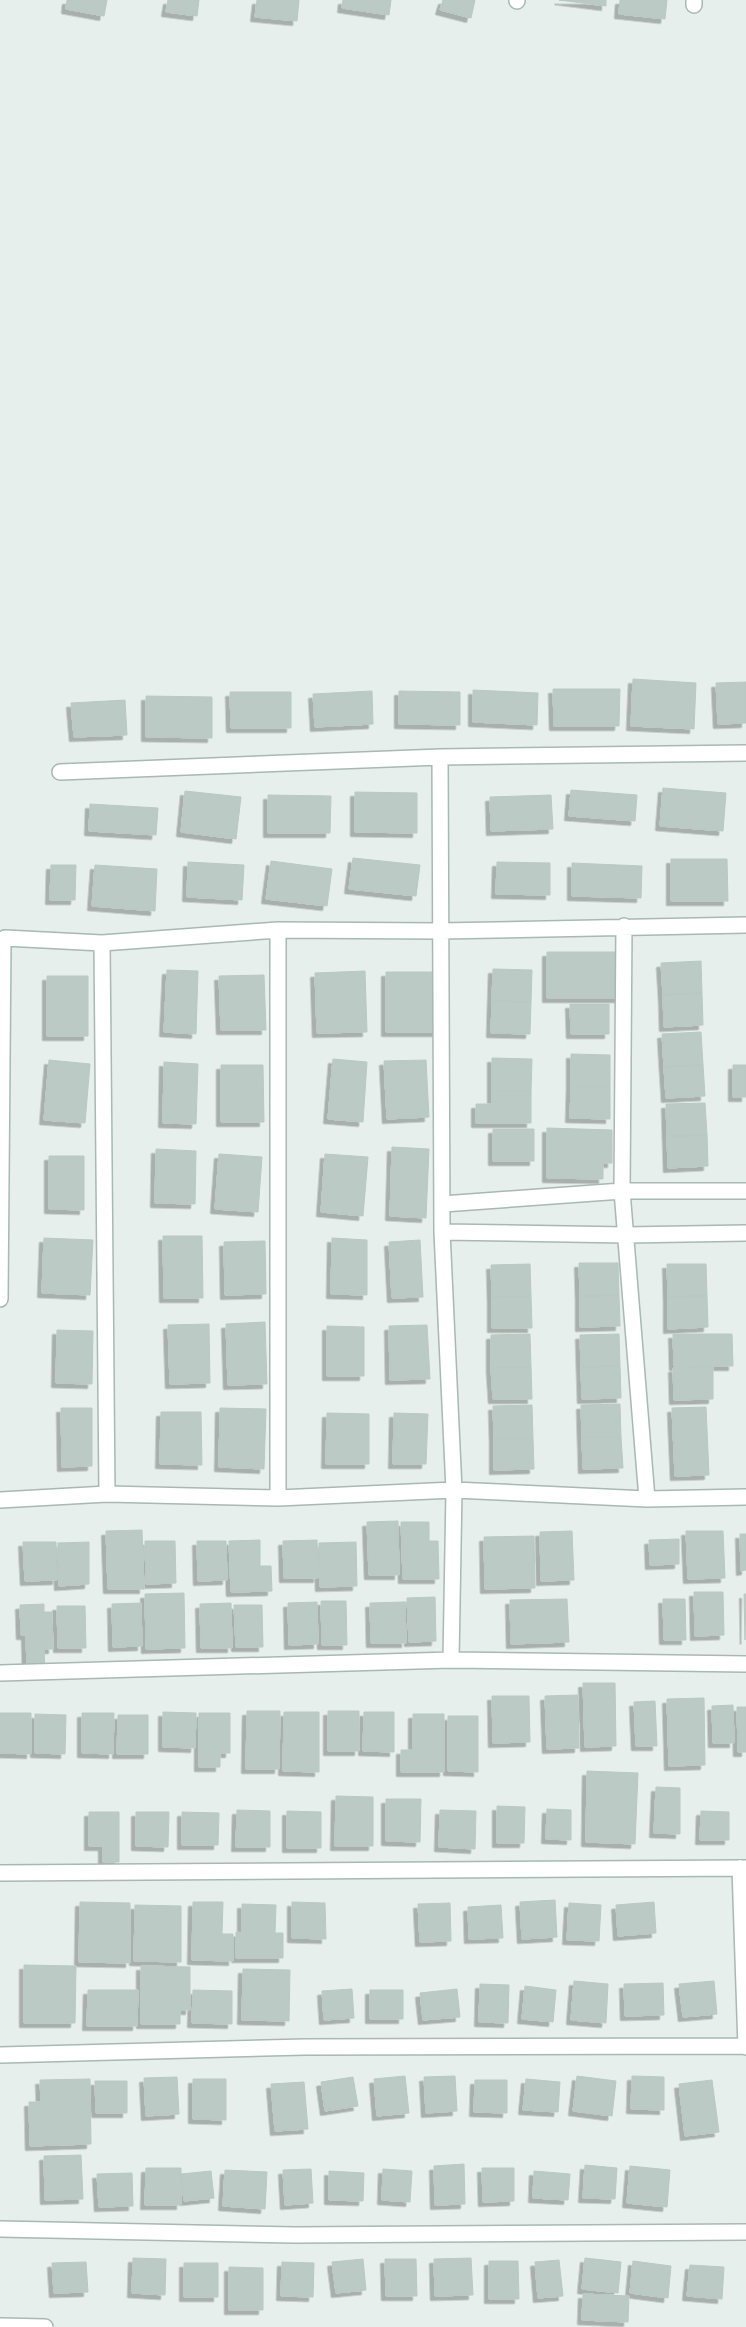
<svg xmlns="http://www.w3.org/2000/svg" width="746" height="2327" font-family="'Alegreya Sans',sans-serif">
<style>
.building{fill:#bbcac4;stroke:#b8c9c2;filter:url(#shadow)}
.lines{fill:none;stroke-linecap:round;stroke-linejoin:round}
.street-casing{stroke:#a8b8b2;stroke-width:18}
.street{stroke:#fff;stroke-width:15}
</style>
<defs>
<filter id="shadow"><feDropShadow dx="-4.5" dy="4.5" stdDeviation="0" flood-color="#0004"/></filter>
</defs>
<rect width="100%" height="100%" fill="#e6efeb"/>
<path class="building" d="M67,0H107L104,16L66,9Z
M168,0H199L197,16L166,12Z
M257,0H299L297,21L255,17Z
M343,0H391L389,15L342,8Z
M443,0H475L471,18L440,10Z
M559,0H606V6Z
M620,0H667L665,19L619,14Z
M633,679L696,683L694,729L631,726Z
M746,682V723L718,724L716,683Z
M553,689H620L619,726H554Z
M473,690L538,693L537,725L473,722Z
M372,691L373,724L315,727L313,694Z
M399,691L460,692V725L399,724Z
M230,692H291V728H231Z
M146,696L212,697V738L146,737Z
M125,700L127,735L74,737L71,703Z
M663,788L726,793L723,831L660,826Z
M571,790L637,795L635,821L569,816Z
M185,791L241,797L236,839L181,832Z
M355,792L417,793V833L355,832Z
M268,795L331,796L330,833H268Z
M551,795L553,829L491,831L490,797Z
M90,804L158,808L156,835L89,831Z
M353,858L420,865L416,896L349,889Z
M671,859H727L728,901H671Z
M271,861L332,869L327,906L266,899Z
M188,862L244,865L242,900L187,897Z
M497,862L550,863V895L496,894Z
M572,863L642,866L641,898L572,896Z
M51,865H76L75,900H50Z
M95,865L157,869L155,911L92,906Z
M547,952H619L620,998H547Z
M701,961L702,993L663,995L661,963Z
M493,969L532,970L531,1002L492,1001Z
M167,970L198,971L196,1034L164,1032Z
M365,971L367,1032L317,1033L315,973Z
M386,972H436L437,1032H386Z
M264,975L266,1030H221L219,976Z
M47,976H88V1036H47Z
M702,993L703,1025L664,1027L663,995Z
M492,1001L531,1002L530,1034L491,1033Z
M570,1004H609V1034H571Z
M701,1032L703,1065L664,1067L662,1034Z
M571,1054L610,1055V1087H571Z
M492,1058L532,1059L531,1091H492Z
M333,1059L367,1062L363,1122L328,1119Z
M49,1060L90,1064L85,1123L44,1120Z
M426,1060L429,1117L387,1119L384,1061Z
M164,1062L198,1064L196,1124L163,1123Z
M221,1065H263L264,1122H221Z
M703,1065L705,1096L666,1098L664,1067Z
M733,1065H746V1097H733Z
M571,1087H610V1119L570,1118Z
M492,1091H531V1123H476V1104H492Z
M705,1103L707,1135L667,1136L666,1104Z
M547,1128L612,1130V1163H603V1179L547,1178Z
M493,1129H534V1161H493Z
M707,1135L708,1166L668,1168L667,1136Z
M392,1147L429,1149L426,1218L390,1216Z
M156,1149L196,1151L195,1204L155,1203Z
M219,1154L262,1157L258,1212L215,1209Z
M325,1154L368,1157L363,1216L321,1212Z
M49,1156H84V1210L49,1209Z
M163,1236H202L203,1298H164Z
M44,1238L93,1240L90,1295L42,1293Z
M332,1238L367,1240V1295L331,1294Z
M420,1240L423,1297L392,1298L389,1242Z
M265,1241L266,1294L225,1295L224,1242Z
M579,1263H618L619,1295L580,1296Z
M530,1264L531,1296L492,1297L491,1265Z
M667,1264H706L707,1296L668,1297Z
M619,1295L620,1326L580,1327V1296Z
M531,1296L532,1328H492V1297Z
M707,1296L708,1327L668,1329V1297Z
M265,1322L267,1384L228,1385L226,1324Z
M209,1324L210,1383L170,1384L168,1325Z
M427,1325L430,1379L390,1380L389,1326Z
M327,1326L364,1327V1376H327Z
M57,1330L93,1331L92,1384L56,1383Z
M530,1334L531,1367L491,1368V1335Z
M619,1334L620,1366L581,1367L580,1335Z
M673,1334H732L733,1366H674Z
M620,1366L621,1398L582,1399L581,1367Z
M531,1367L532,1399H493L491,1368Z
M713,1367V1399L674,1400L673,1368Z
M620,1404L621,1437H582L581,1405Z
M532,1405L533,1438H494L493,1406Z
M706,1407L709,1475L675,1476L672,1408Z
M61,1408H92V1466L62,1467Z
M220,1408L266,1409L264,1469L219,1467Z
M161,1412H201L202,1465L160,1464Z
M327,1413L369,1414V1464H326Z
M394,1413L428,1414L426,1464H393Z
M582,1437H621L623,1468L583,1469Z
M494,1438H533L534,1469L494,1470Z
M398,1521L399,1575H369L367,1522Z
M401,1522H429V1541H438L439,1579H403Z
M142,1530L144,1589H108L106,1531Z
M572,1531L574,1580L541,1581L540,1532Z
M686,1531H723L725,1578L688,1579Z
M740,1534H746V1570L741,1571Z
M534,1536L535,1588L485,1589L484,1537Z
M679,1539V1564L650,1565L649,1540Z
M260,1540V1566H271L272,1591L231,1592L229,1541Z
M317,1540L318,1578H284L283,1541Z
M145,1541H175L176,1583L146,1584Z
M197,1541H226L227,1580L198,1581Z
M23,1542H56L57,1580L25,1581Z
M89,1542V1584L59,1586L58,1543Z
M356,1542L357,1586L320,1587L319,1543Z
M694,1592H723L724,1635L695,1636Z
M184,1593L185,1648L146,1649L145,1594Z
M744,1594H746L745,1640Z
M435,1597L436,1641L409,1642L407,1598Z
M567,1599L569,1642L511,1644L510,1600Z
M663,1599H685L686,1640H664Z
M321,1601H346L347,1645H322Z
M317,1602L318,1644L289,1645L288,1603Z
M405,1602L406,1643H371L370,1603Z
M141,1603L142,1646L113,1647L112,1604Z
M231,1603L232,1648H201L200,1604Z
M44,1604V1612H52L53,1649H44L45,1670L27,1671L26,1635H21L20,1605Z
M234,1605H262L263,1647H236Z
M57,1606H85L86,1648H58Z
M583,1683H615L616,1746L585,1747Z
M578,1695L579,1748L547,1749L545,1696Z
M492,1696H529L530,1742L493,1743Z
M704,1698L705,1765L669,1766L667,1699Z
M655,1701L657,1746H636L634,1702Z
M733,1705L734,1743H713L712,1706Z
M737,1707H746V1752H738Z
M247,1711H280L279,1769H246Z
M328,1711H359V1751H328Z
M163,1712L196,1713L195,1748L163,1747Z
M284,1712H319V1772L283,1771Z
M364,1712H394V1752L363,1751Z
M0,1713H31V1754L0,1753Z
M82,1713H114L113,1754L82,1753Z
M199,1713H230V1753H220V1767H199Z
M35,1714L66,1715L65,1754L35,1753Z
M413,1714H444V1772H401V1750H413Z
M118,1715H148V1754H117Z
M448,1716H478V1772L448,1771Z
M587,1771L638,1773L635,1844L586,1842Z
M656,1787L680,1788V1834L654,1833Z
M336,1796L373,1797V1846H335Z
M386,1799H421L420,1842L386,1841Z
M497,1806L525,1807L524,1843H497Z
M547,1809L571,1810V1840L546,1839Z
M237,1810L270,1811V1847H236Z
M440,1810L476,1811L475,1849L439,1847Z
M287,1811L321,1812V1848H287Z
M701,1811L729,1812V1840H700Z
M89,1812H119V1862H103V1846H89Z
M136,1812H169L168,1847L136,1846Z
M182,1812L219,1813L218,1845H182Z
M555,1900L557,1937L522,1939L520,1902Z
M80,1902L130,1903V1963L79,1962Z
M193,1902H223L222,1934H233V1961L192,1960Z
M292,1902L325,1903L326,1939L292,1938Z
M654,1902L656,1933L618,1936L616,1905Z
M450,1903L451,1941L420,1942L418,1904Z
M569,1903L601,1905L599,1941L567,1940Z
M242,1904L276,1905L275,1933H283V1958H236V1932L242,1933Z
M135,1905L181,1906V1962L134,1961Z
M501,1905L503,1938L469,1939L468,1907Z
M24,1965L76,1966L75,2023H24Z
M141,1966L190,1967V2010H180V2024H141Z
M243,1969L290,1970L289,2021L242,2020Z
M574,1981L608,1984L606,2023L571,2020Z
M714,1981L717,2014L683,2017L679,1984Z
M663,1983L664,2015L625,2016L624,1984Z
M480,1984L509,1985L508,2023L479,2022Z
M525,1986L556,1990L553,2022L522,2019Z
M352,1989L354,2018L324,2020L322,1991Z
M457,1989L460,2017L423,2020L420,1993Z
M88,1990H138L137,2026H87Z
M193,1990L232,1991V2024L192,2023Z
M370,1990H403V2019H370Z
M405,2076L409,2113L377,2116L374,2079Z
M455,2076L457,2111L426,2113L424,2077Z
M577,2076L616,2081L612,2116L573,2111Z
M632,2076L664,2077V2110L631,2109Z
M177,2077L179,2114L146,2116L144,2078Z
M353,2077L358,2106L325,2111L321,2082Z
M90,2079L91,2144L30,2146L29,2102H41L40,2080Z
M193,2079H226V2120L193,2119Z
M526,2079L560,2082L558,2112L523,2110Z
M475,2080H507V2113L474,2112Z
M712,2080L719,2132L685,2136L679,2084Z
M95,2081H127V2113H96Z
M304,2082L308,2129L275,2131L271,2084Z
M81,2155L83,2199L45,2200L44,2156Z
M464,2164L465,2204L435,2205L434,2166Z
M585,2165L617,2168L615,2199L583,2198Z
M630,2166L670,2170L667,2207L627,2203Z
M146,2168H181V2205H145Z
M482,2168H514V2201L483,2202Z
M311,2169L313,2203L285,2205L283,2170Z
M383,2169L412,2171L410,2202L382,2200Z
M225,2170L267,2172L265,2209L223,2206Z
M211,2171L214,2198L184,2201L181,2174Z
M329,2171L364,2173L363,2201L329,2200Z
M534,2171L570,2174L568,2200L533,2198Z
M132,2173L133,2206L99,2207L97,2174Z
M133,2258L166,2259L165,2295L132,2293Z
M471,2258L473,2295L435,2296L434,2259Z
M585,2258L621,2262L618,2293L582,2289Z
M363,2259L366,2290L336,2293L332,2262Z
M385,2259H416L417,2296H386Z
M559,2260L563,2296L538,2298L535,2262Z
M489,2261H518L519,2299H489Z
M633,2261L671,2266L668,2298L630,2293Z
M86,2262L88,2292L54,2293L52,2263Z
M282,2262L314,2263L313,2297L281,2296Z
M184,2263H218V2297H184Z
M690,2265L724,2267L722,2299L687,2296Z
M229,2267L263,2268V2310H229Z
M583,2294L629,2296L628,2322L582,2320Z"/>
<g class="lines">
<defs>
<path id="street" d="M517,0V1
M694,5V0
M440,757L442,1232L454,1490L451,1660
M60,772L440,757L746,753
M624,926L622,1191L647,1499
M278,930V1498
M102,943L107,1494
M443,1204L622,1191H746
M442,1232L626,1235L746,1233
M0,1299L3,941L5,938L102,943L278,930L440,931L746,925
M0,1500L107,1494L278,1498L454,1490L647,1499L746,1497
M0,1673L451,1660L746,1664
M740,1868L746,2047
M1,1873L746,1868
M0,2055L305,2047L746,2046
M0,2229L295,2235L746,2232
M0,2326L45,2327"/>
</defs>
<use href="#street" class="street-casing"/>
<use href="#street" class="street"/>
</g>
</svg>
